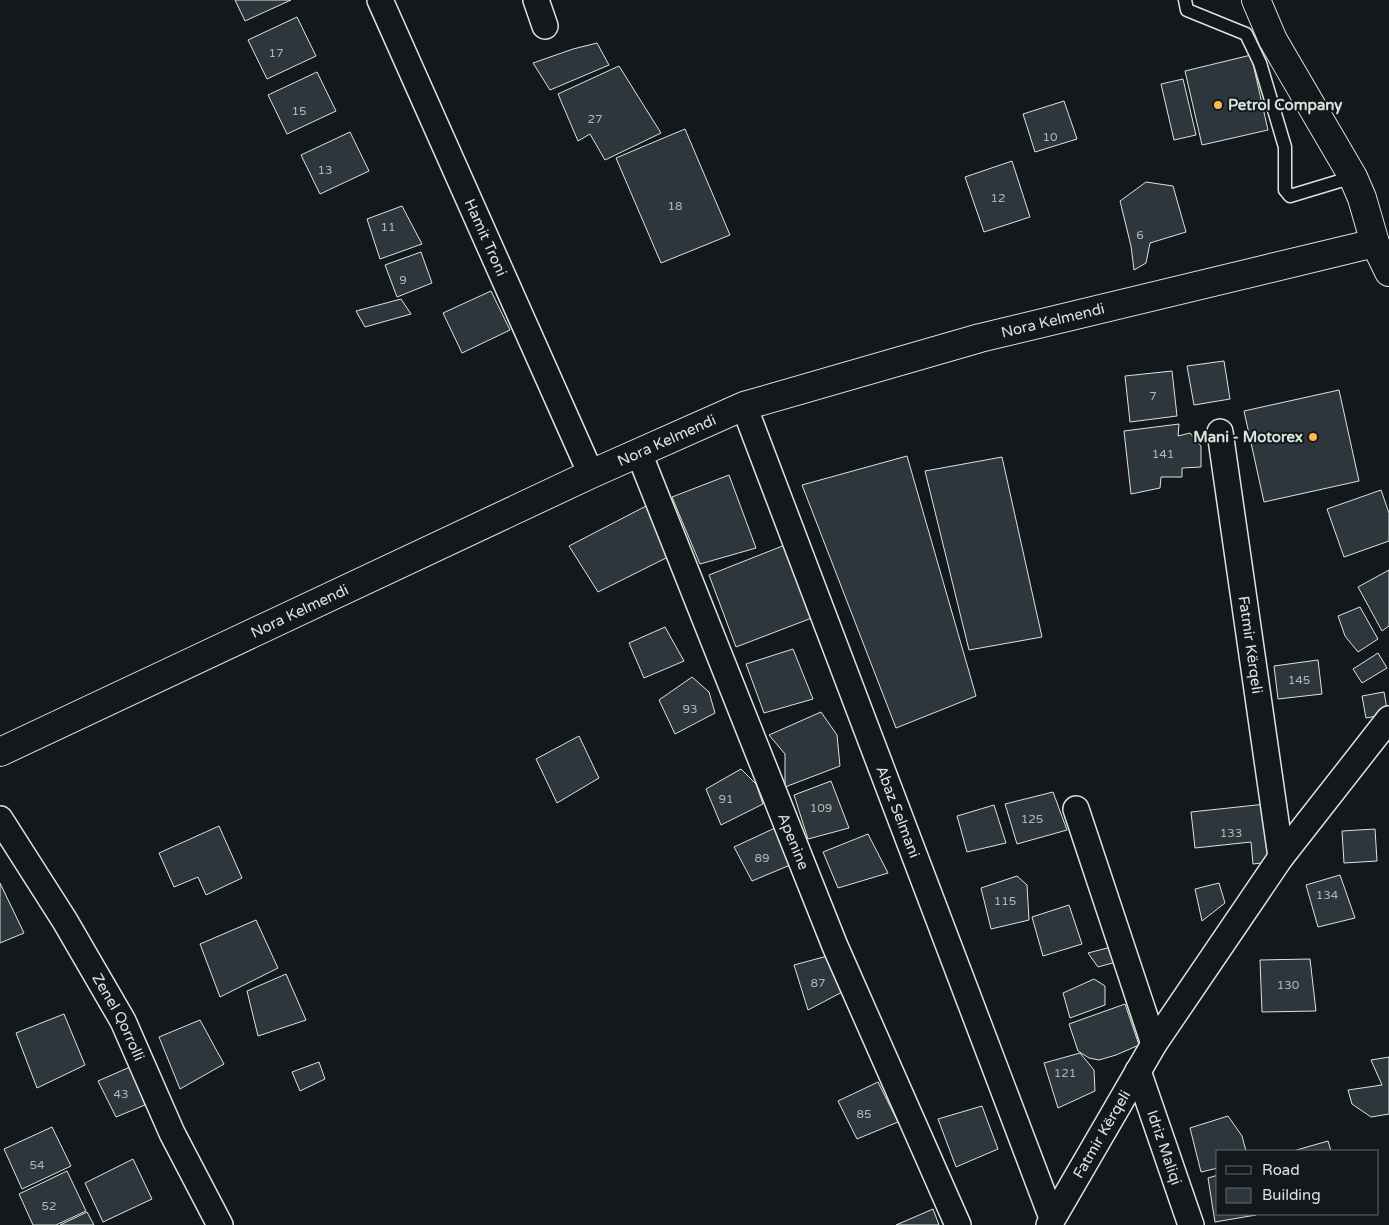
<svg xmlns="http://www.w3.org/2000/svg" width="1389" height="1225" font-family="'Varela Round',sans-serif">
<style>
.building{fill:#2c363c;stroke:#d8e6dc}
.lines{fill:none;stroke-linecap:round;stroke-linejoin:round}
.service-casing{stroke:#d8e6dc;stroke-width:15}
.minor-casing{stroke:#d8e6dc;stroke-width:28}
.tertiary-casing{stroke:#d8e6dc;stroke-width:30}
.primary-casing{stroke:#d8e6dc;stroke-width:30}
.service{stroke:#14181c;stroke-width:12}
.minor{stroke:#14181c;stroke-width:25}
.tertiary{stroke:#14181c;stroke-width:28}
.primary{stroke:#14181c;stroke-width:28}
.poi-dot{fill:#ffb74d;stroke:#14181c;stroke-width:2}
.labels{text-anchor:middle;stroke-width:4;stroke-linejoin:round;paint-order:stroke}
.number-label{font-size:12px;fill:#adbab4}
.poi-label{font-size:15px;font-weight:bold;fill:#d8e6dc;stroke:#14181c;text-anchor:start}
.street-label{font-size:15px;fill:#d8e6dc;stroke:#14181c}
</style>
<rect width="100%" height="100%" fill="#14181c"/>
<path class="building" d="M235,0H291L245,21Z
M297,17L316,56L267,79L248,40Z
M597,43L609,65L550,90L533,63L573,49Z
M1251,55L1268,130L1202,145L1185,71Z
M619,66L661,133L605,160L590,134L578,141L558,94Z
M317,72L336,111L287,134L268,95Z
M1183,79L1196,135L1174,140L1161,84Z
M1064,101L1077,139L1035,152L1023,114Z
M685,129L730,235L661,263L616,158Z
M350,132L369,171L320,194L301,155Z
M1012,161L1030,217L984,232L965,177Z
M1146,182L1173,186L1186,232L1150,243L1146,263L1134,270L1131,246L1120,201Z
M402,206L422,244L380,259L367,219Z
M421,252L432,283L397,297L385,265Z
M491,291L510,330L462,353L443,313Z
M401,299L411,314L365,327L356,311Z
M1224,361L1230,399L1194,405L1187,366Z
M1172,371L1177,416L1130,422L1125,376Z
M1339,390L1359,481L1264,502L1244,411Z
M1179,424L1178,436L1190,433L1201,446V467L1182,468V477H1161L1160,488L1131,494L1124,431Z
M907,456L976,696L896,728L802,485Z
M1002,457L1042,637L969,650L925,471Z
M729,475L756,548L700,564L672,497Z
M1381,490L1389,513V541L1344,557L1327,509Z
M648,505L670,556L598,592L569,546Z
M785,545L817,616L736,647L709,575Z
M1389,570V626L1382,631L1358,587Z
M1360,607L1378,639L1358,652L1345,636L1338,616Z
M665,627L684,661L644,678L629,643Z
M793,649L813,699L764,713L746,664Z
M1378,653L1387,668L1362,683L1353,669Z
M1318,660L1322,694L1278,699L1274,666Z
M692,677L709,692L715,713L675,734L659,700Z
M1384,692L1388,714L1366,718L1362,696Z
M821,712L837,735L840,766L785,787V754L769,735Z
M579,736L599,778L557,803L536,759Z
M741,769L756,784L763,804L721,825L706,789Z
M831,781L849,828L808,839L794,795Z
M1053,792L1067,830L1017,844L1005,804Z
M1266,804L1271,862L1253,864L1251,842L1195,848L1191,812Z
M994,805L1006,843L967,852L957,816Z
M219,826L242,878L206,895L198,877L174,887L159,853Z
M775,828L795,863L752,881L734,847Z
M1375,829L1377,861L1344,863L1342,831Z
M868,834L888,873L838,888L823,852Z
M1340,875L1355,918L1318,927L1306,885Z
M1017,876L1027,885L1029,920L991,929L981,888Z
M0,883L24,933L0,943Z
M1219,883L1225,903L1202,921L1195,889Z
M1069,905L1082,944L1043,956L1032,917Z
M256,920L278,968L220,997L200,944Z
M1115,946L1123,960L1098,967L1088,953Z
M831,955L846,990L808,1010L794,965Z
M1310,959L1316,1011L1262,1012L1260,960Z
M286,974L306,1020L258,1036L247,991Z
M1094,979L1105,986V1005L1070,1018L1063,993Z
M1125,1004L1139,1045L1116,1055L1099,1060L1089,1058L1078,1051L1069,1024Z
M64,1014L85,1065L37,1088L16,1033Z
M200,1020L224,1064L180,1089L159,1037Z
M1080,1053L1094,1070L1095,1091L1058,1108L1044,1063Z
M1389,1057V1114L1371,1117L1352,1104L1348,1090L1382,1085L1371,1060Z
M319,1062L325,1079L300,1091L292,1072Z
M130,1067L145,1105L116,1117L98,1081Z
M878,1082L898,1122L857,1139L838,1101Z
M982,1106L998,1149L956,1167L938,1119Z
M1228,1116L1242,1136L1246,1151H1218V1168L1201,1172L1190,1128Z
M52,1127L71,1166L22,1189L4,1149Z
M1328,1141L1331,1151H1293Z
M133,1159L152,1199L103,1222L85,1183Z
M67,1171L86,1211L56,1225H33L19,1194Z
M1218,1175V1214L1256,1215L1215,1222L1208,1178Z
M933,1209L939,1225H896Z
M87,1212L94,1225H60Z"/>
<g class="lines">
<defs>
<path id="service" d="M1185,0L1187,10L1246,34L1260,63L1285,147V190L1290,196L1353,177"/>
<g id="minor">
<path id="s1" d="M380,0L591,474"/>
<path d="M536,0L545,26"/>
<path id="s2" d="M744,406L1052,1218"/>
<path id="s3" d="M1220,432L1281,857"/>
<path id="s4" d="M639,453L835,946L958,1225"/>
<path d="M1076,809L1154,1044"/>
<path id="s5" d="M0,819L65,921L123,1021L172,1133L220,1225"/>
<path id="s6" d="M1138,1071L1191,1225"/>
<path id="s7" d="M1049,1225L1154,1044L1281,857L1389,719"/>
</g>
<g id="tertiary">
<path id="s8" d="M0,752L591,474L744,406L980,338L1375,243"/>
</g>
<path id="primary" d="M1256,0L1273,40L1353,177L1362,198L1375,243L1389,272"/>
</defs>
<use href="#service" class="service-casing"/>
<use href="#minor" class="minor-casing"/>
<use href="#tertiary" class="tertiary-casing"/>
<use href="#primary" class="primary-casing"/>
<use href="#service" class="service"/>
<use href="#minor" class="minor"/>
<use href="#tertiary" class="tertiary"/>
<use href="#primary" class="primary"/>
</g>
<g class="poi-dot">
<circle cx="1218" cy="105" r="5"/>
<circle cx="1313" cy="437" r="5"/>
</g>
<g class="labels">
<g class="number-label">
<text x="276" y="57">17</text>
<text x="299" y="115">15</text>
<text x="595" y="123">27</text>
<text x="1050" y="141">10</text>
<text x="325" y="174">13</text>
<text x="998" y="202">12</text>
<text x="675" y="210">18</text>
<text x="388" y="231">11</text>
<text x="1140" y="239">6</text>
<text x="403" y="284">9</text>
<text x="1153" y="400">7</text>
<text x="1163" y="458">141</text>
<text x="1299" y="684">145</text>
<text x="690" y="713">93</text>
<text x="726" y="803">91</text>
<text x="821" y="812">109</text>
<text x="1032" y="823">125</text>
<text x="1231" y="837">133</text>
<text x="762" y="862">89</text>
<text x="1327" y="899">134</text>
<text x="1005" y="905">115</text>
<text x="818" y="987">87</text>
<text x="1288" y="989">130</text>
<text x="1065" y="1077">121</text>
<text x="121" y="1098">43</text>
<text x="864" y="1118">85</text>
<text x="37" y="1169">54</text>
<text x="49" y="1210">52</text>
</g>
<g class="poi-label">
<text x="1228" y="110">Petrol Company</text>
<text x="1303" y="442" text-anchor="end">Mani - Motorex</text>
</g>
<g class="street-label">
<text dy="5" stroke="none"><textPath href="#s1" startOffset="260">Hamit Troni</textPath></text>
<text dy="5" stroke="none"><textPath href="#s8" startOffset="1141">Nora Kelmendi</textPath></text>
<text dy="5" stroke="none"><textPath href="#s8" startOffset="736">Nora Kelmendi</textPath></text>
<text dy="5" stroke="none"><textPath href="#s8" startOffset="331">Nora Kelmendi</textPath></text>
<text dy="5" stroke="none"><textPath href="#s3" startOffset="215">Fatmir Kërqeli</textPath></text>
<text dy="5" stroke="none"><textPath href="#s2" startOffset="434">Abaz Selmani</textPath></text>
<text dy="5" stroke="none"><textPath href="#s4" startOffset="418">Apenine</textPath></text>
<text dy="5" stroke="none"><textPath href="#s5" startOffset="231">Zenel Qorrolli</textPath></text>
<text dy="5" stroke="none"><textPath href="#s7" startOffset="105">Fatmir Kërqeli</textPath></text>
<text dy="5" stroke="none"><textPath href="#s6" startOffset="81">Idriz Maliqi</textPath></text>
</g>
</g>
<rect x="1216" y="1150" width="162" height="65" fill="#14181c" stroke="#626a69"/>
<rect x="1226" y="1166" width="25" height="8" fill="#14181c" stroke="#626a69"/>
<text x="1262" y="1175" font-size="15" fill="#d8e6dc">Road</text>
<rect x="1226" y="1188" width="25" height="15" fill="#2c363c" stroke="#626a69"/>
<text x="1262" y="1200" font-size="15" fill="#d8e6dc">Building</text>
</svg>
